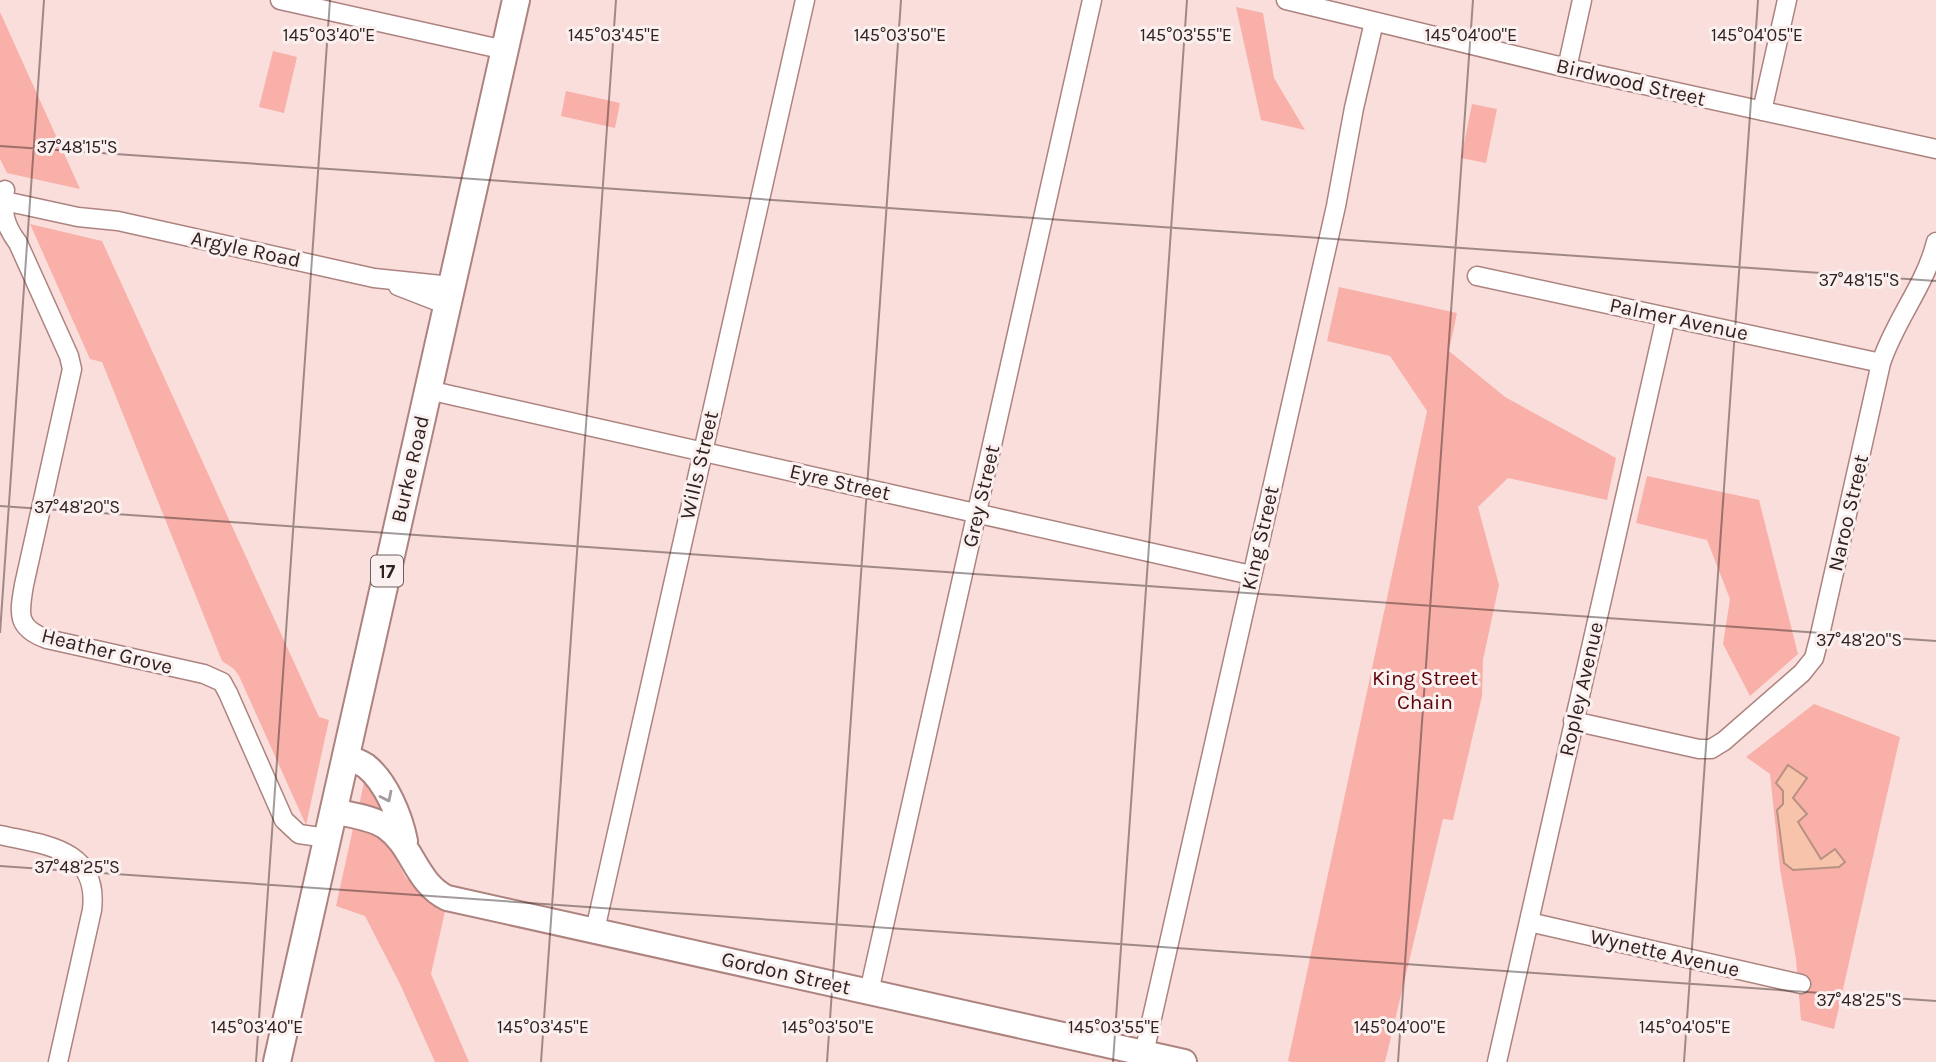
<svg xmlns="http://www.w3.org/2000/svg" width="1936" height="1062" font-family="Karla,sans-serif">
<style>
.green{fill:#f8b0a9}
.building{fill:#f7c3ab;stroke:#b79181;stroke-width:2}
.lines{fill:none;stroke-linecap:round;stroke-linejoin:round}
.street-casing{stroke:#ac837f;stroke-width:21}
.secondary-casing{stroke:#ac837f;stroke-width:28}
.primary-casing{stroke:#ac837f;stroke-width:30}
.street{stroke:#fff;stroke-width:18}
.secondary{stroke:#fff;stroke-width:24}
.primary{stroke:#fff;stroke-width:26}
.oneway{stroke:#a29b9a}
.ticks{fill:none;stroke:#31211f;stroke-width:2;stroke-opacity:0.45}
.labels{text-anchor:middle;stroke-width:6;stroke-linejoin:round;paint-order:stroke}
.shield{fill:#faf0ef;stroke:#6d5f5d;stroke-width:2}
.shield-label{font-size:19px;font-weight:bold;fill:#31211f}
.street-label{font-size:21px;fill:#31211f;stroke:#faf0ef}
.park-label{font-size:21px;fill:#5c0209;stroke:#faf0ef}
.ticks-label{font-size:18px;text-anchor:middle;fill:#31211f;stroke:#faf0ef;stroke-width:6;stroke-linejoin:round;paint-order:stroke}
</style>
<rect width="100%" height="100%" fill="#fadedb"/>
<path class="green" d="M1236,7L1263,13L1274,78L1305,130L1261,120Z
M0,12L80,189L7,173L0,159Z
M273,51L297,57L284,113L259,107Z
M566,91L620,103L615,128L561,116Z
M1472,104L1497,109L1486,163L1461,158Z
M30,224L102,241L319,717L329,720L306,825L239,676L234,669L222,661L102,362L90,359Z
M1339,287L1457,313L1449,351L1505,397L1616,458L1607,500L1508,478L1478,507L1499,585L1483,660L1482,696L1453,820L1443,819L1385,1062H1292L1288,1061L1427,411L1390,356L1327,341Z
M1647,476L1759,500L1798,654L1750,696L1723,644L1730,599L1707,540L1636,523Z
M1814,704L1900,737L1834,1029L1801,1020L1796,959L1780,869L1770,774L1746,757Z
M366,772L393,817L358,811Z
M354,824L381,831L406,878L446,907L431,974L469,1062H435L400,984L365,916L336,906Z"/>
<path class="building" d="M1788,765L1807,778L1793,798L1807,814L1798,822L1821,859L1835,849L1845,862L1839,867L1793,870L1784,863L1777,810L1783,804V791L1776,783Z"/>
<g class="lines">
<defs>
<path id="street" d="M280,0L505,50
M1286,0L1567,68L1936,149
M1567,68L1582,0
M1762,111L1787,0
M5,190C1,211 5,226 18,243L69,356L72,369L24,585C19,614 16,628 47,639L204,674L222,682L228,693L284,820L299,834L327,838
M0,200L78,217L118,221L374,278L451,286
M1477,276L1881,363
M398,286L447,305
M428,390L1251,575
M1573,721L1699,749H1711L1724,741L1802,673L1814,658L1819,639L1881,363C1895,320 1925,286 1936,242
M0,835C45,845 99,848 92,910L58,1062
M1529,922L1801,984
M595,930L805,0
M869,992L1092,0
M1144,1053L1336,206L1354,108L1374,22
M1497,1062L1666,317"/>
<path id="secondary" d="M345,757C352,759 360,762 366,766C386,782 400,816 405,841
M333,811C349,815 372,817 386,827C413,846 416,883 447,898L1184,1062"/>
<path id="primary" d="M277,1062L516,0"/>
</defs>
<use href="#street" class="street-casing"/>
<use href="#secondary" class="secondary-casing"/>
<use href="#primary" class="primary-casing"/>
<use href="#street" class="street"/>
<use href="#secondary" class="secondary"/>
<use href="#primary" class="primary"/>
</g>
<defs><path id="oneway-chevron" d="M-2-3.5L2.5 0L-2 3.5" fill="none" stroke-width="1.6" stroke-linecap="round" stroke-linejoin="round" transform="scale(1.75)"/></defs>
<use class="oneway" href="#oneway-chevron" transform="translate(387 797) rotate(64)"/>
<path class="ticks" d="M0,146L1936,281M0,506L1936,641M0,633L44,0M0,866L1936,1001M256,1062L330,0M541,1062L616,0M827,1062L901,0M1113,1062L1187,0M1398,1062L1473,0M1684,1062L1758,0"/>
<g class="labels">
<rect class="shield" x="371" y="555.5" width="32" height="31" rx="5"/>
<g class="shield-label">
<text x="387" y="578">17</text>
</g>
<g class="street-label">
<text transform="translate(1631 82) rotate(13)" y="7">Birdwood Street</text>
<text transform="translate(246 249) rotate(12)" y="7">Argyle Road</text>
<text transform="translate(1679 319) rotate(12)" y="7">Palmer Avenue</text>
<text transform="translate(699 465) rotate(-77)" y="7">Wills Street</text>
<text transform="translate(410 469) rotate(-77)" y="7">Burke Road</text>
<text transform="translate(840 482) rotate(13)" y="7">Eyre Street</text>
<text transform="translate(981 496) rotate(-77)" y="7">Grey Street</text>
<text transform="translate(1848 513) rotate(-77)" y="7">Naroo Street</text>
<text transform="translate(1260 538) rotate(-77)" y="7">King Street</text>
<text transform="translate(107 651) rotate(14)" y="7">Heather Grove</text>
<text transform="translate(1581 689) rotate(-77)" y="7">Ropley Avenue</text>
<text transform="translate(1665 953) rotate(13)" y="7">Wynette Avenue</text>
<text transform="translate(786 973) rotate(13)" y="7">Gordon Street</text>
</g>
<g class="park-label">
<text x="1425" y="685">King Street<tspan x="1425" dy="24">Chain</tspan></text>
</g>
</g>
<g class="ticks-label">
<text x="329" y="41">145°03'40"E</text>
<text x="614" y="41">145°03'45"E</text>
<text x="900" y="41">145°03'50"E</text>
<text x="1186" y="41">145°03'55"E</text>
<text x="1471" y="41">145°04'00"E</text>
<text x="1757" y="41">145°04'05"E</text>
<text x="77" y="153">37°48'15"S</text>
<text x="1859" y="286">37°48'15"S</text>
<text x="77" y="513">37°48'20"S</text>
<text x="1859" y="646">37°48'20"S</text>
<text x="77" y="873">37°48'25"S</text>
<text x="1859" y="1006">37°48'25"S</text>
<text x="257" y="1033">145°03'40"E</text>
<text x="543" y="1033">145°03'45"E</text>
<text x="828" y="1033">145°03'50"E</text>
<text x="1114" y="1033">145°03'55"E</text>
<text x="1400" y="1033">145°04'00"E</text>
<text x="1685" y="1033">145°04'05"E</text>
</g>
</svg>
